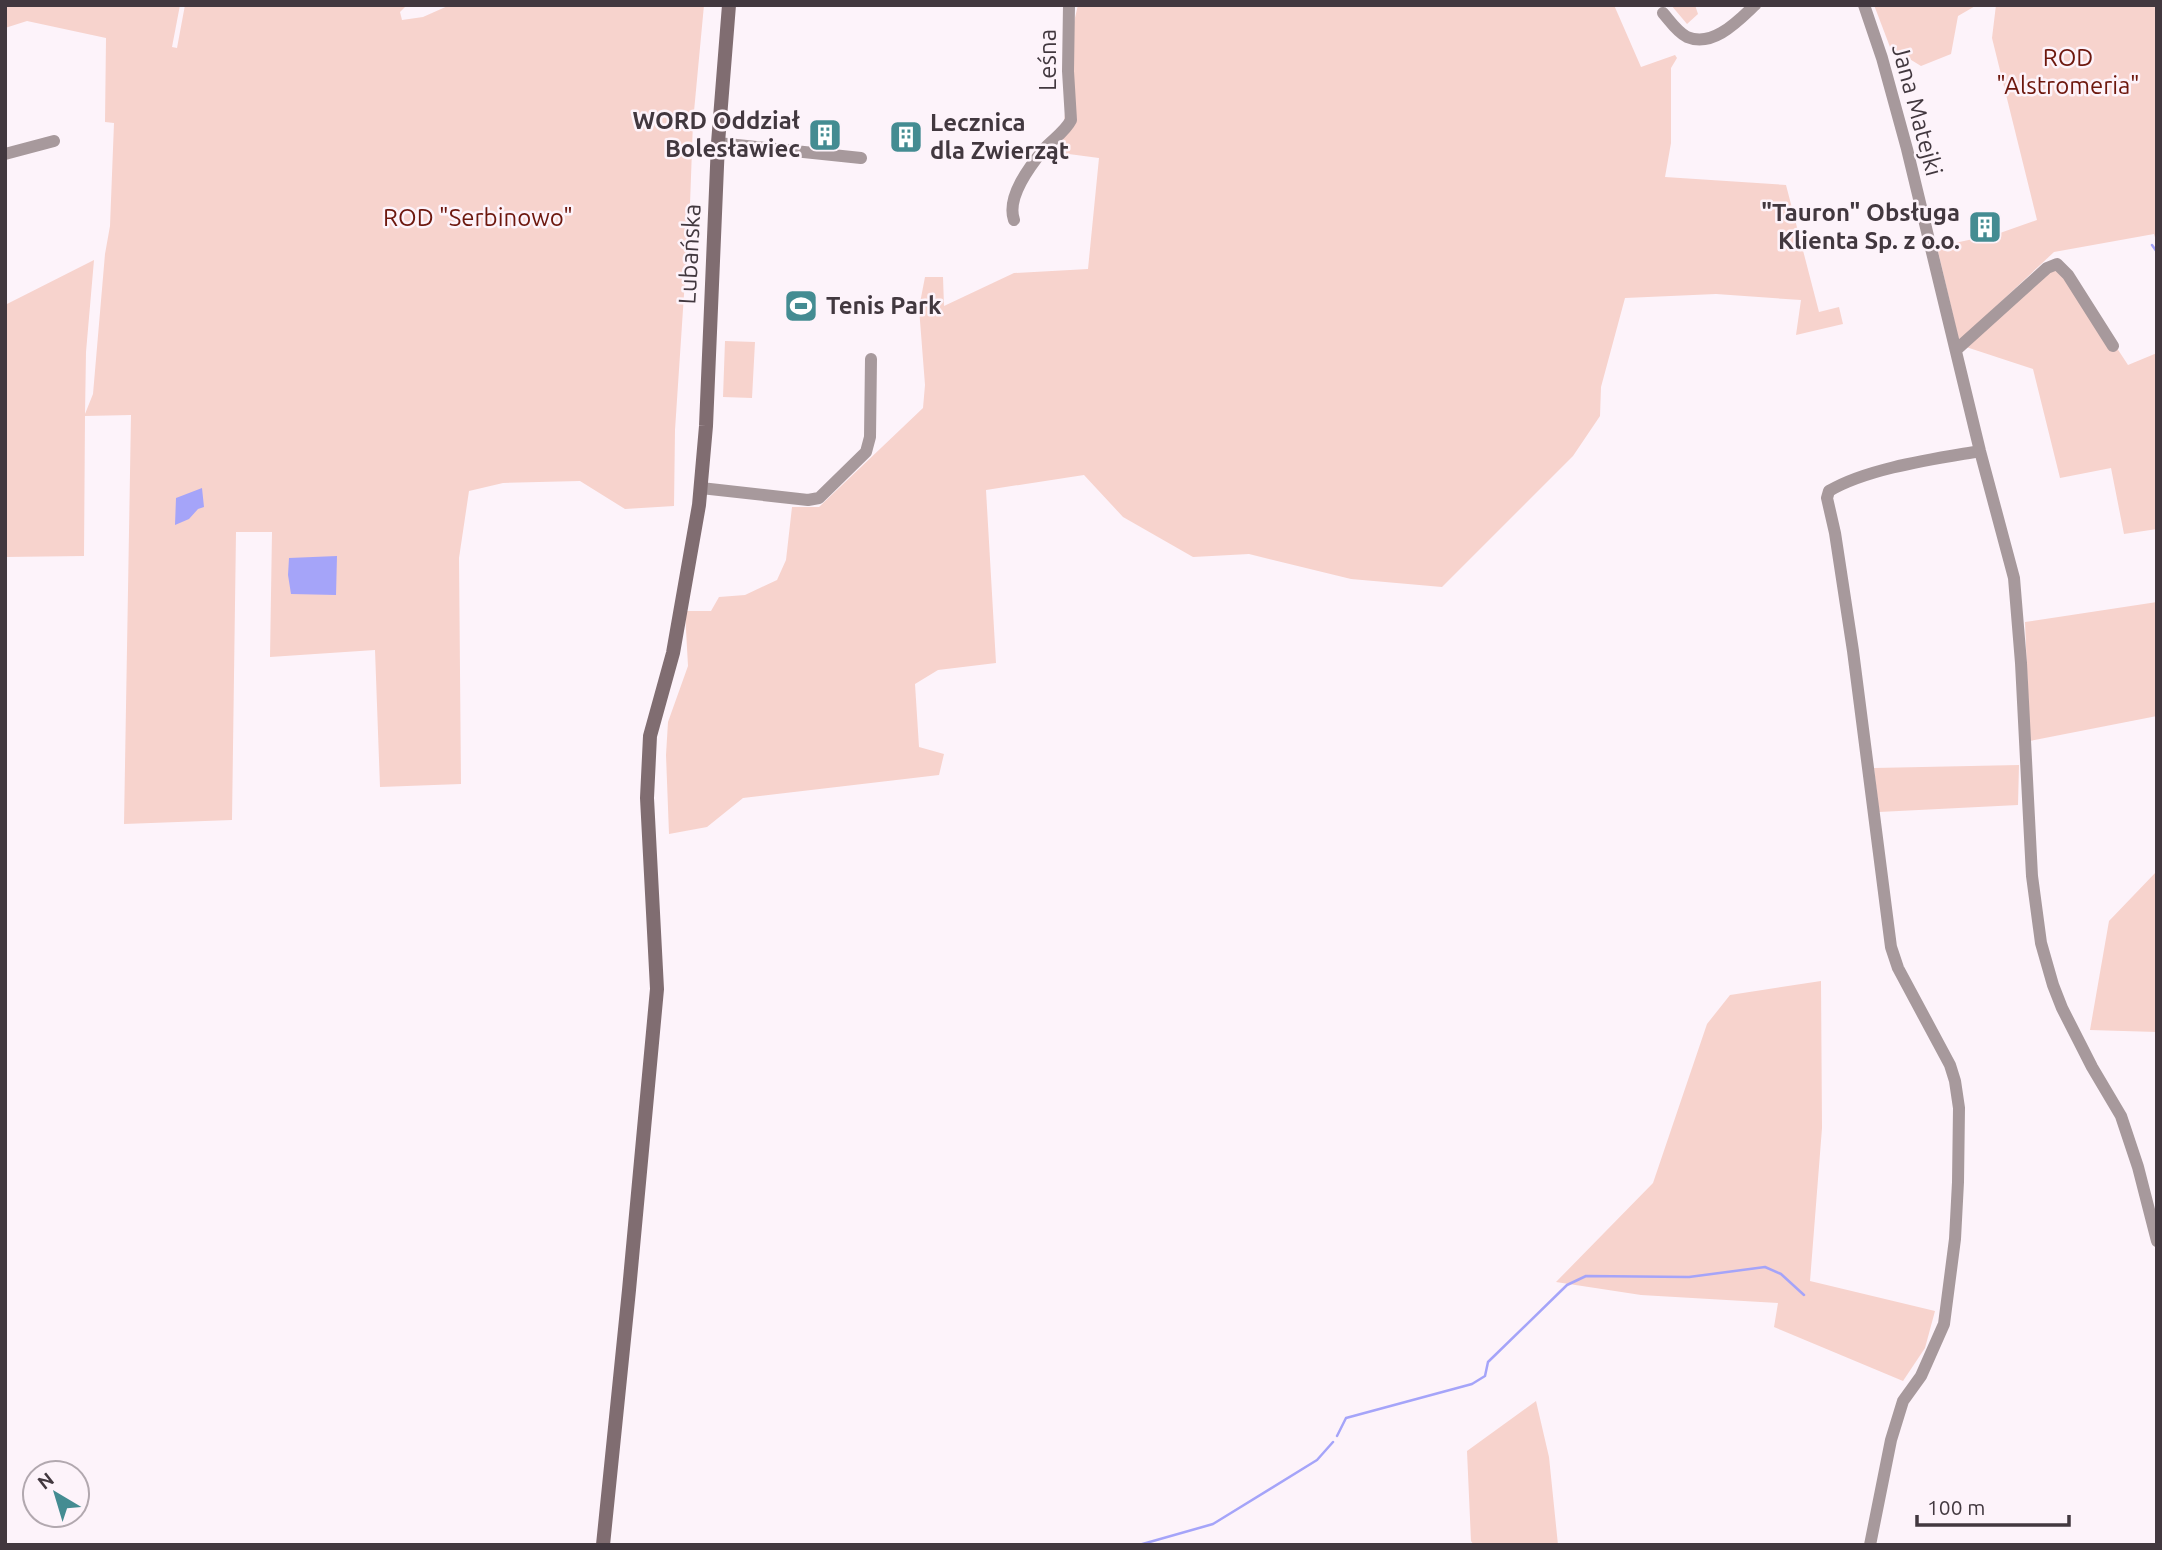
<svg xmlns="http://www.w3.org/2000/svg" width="2162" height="1550" font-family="Ubuntu,sans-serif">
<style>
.green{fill:#f7d3cd}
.water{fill:#a5a4f9}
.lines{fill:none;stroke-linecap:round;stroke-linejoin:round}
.stream{stroke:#a5a4f9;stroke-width:2.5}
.street{stroke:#a7999c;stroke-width:12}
.secondary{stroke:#806d71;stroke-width:14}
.labels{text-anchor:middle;stroke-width:5;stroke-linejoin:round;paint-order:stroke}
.park-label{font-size:24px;fill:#6d170d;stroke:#fdf3fa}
.street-label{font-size:24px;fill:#42383f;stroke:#fdf3fa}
.poi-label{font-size:24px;font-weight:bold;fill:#42383f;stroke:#fdf3fa;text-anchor:end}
</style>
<rect width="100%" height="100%" fill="#fdf3fa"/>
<path class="green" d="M5,5H180L172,47L177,48L185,5H407L400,12L402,20L423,17L450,5H704L693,122L690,204L675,430L674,506L625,509L580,481L503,483L469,491L459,558L461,784L380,787L375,650L270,657L272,532H236L232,820L124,824L131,415L85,416L84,556L5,557V305L94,260L86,352L85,414L93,394L105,254L110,226L114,123L105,122L106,38L27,21L5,28Z
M1078,5H1614L1641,67L1675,55L1677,58L1671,68V143L1665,177L1786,185L1819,312L1839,307L1843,324L1796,335L1801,300L1716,294L1625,298L1601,387L1600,416L1573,456L1442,587L1351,579L1249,554L1193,557L1123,517L1084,475L986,490L996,663L938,670L915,684L919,747L944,754L939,775L743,798L707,827L669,834L666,755L668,722L688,666L685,611H711L719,597L745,595L777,580L786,560L792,507H819L923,408L925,385L919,308L925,277H943L944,306L1014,273L1088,269L1099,158L1061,153L1074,22Z
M1671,5H1695L1698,14L1687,24Z
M1874,5H1977L1958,16L1951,54L1921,66L1890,47Z
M1996,5H2157V244L2154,234L2054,252L1959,341L1937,247L2000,233L2037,220L1992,38Z
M2058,258L2128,365L2157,353V529L2124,534L2111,468L2060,478L2033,369L1963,346Z
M725,341L755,342L752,398L723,397Z
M2157,602V716L2030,741L2025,622Z
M2019,765L2018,805L1879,812L1874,768Z
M2157,871V1032L2090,1030L2109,921Z
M1821,981L1822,1128L1810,1281L1935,1311L1925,1348L1903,1381L1774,1327L1778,1303L1641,1295L1556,1282L1653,1183L1707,1024L1730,995Z
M1536,1401L1549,1457L1558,1545H1474L1471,1541L1467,1451Z"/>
<path class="water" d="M202,488L204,507L198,509L189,519L175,525L176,498Z
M337,556L336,595L291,594L288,575L289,558Z"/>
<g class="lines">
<path class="stream" d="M2152,245L2157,252
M1337,1436L1346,1418L1472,1384L1485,1376L1488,1362L1567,1285L1586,1276L1689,1277L1765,1267L1781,1274L1804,1295
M1139,1545L1213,1524L1317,1460L1333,1442"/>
<path class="street" d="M1864,5L1882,58L1907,149L1980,451L2014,578L2021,663L2032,876L2041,943L2053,985L2062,1008L2092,1067L2121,1116L2138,1167L2157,1241
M1663,13C1670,21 1677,32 1687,37C1713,48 1738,21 1755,5
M718,143L861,158
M5,154L54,141
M1014,220C1006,197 1030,166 1044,149C1053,139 1065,132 1071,120L1068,71L1069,5
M1956,350L2047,268L2057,264L2068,275L2113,346
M701,488L808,500L819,498L866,452L870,437L871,359
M1870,1545L1891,1440L1903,1401L1921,1376L1944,1324L1955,1239L1958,1182L1959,1108L1955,1081L1950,1065L1898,968L1891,947L1853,651L1835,533L1827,498L1829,491C1868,468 1934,459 1980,451"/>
<path class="secondary" d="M603,1545L629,1290L657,989L647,798L650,736L673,653L699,505L706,426L718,143L729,5"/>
</g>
<defs>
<symbol id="building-square" viewBox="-11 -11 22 22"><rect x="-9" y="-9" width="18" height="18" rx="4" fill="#448c92" stroke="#fdf3fa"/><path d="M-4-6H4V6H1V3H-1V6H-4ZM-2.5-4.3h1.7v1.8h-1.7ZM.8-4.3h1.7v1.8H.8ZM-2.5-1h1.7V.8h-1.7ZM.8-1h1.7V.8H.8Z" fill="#fff"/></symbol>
<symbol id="stadium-square" viewBox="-11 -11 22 22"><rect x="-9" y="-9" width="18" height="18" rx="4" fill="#448c92" stroke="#fdf3fa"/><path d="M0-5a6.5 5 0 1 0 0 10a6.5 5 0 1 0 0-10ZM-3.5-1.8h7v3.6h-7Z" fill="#fff"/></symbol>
</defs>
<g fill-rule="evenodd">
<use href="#building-square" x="806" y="116" width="38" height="38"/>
<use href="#building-square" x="887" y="118" width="38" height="38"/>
<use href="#building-square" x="1966" y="208" width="38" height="38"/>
<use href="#stadium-square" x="782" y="287" width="38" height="38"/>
</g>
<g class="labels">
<g class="park-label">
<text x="2068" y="66">ROD<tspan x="2068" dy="28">"Alstromeria"</tspan></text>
<text x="478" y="226">ROD "Serbinowo"</text>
</g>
<g class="street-label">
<text transform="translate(1048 60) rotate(-90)" y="8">Leśna</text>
<text transform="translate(1917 110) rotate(75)" y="8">Jana Matejki</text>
<text transform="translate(690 254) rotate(-87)" y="8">Lubańska</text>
</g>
<g class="poi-label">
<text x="800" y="129">WORD Oddział<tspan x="800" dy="28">Bolesławiec</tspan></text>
<text x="930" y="131" text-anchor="start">Lecznica<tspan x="930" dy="28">dla Zwierząt</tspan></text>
<text x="1960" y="221">"Tauron" Obsługa<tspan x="1960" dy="28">Klienta Sp. z o.o.</tspan></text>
<text x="826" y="314" text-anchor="start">Tenis Park</text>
</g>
</g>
<rect width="2162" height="1550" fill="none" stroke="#42383f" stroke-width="14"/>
<g transform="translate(56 1494) rotate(322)"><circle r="33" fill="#fdf3fa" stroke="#b2a8af" stroke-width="2"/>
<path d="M0-5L12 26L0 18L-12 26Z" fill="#448c92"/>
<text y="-10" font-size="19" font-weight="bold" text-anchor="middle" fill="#42383f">N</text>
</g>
<path d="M1917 1515v10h152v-10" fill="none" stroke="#42383f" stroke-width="3.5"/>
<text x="1927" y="1515" font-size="21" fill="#42383f" stroke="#fdf3fa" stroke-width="5" paint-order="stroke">100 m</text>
</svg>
